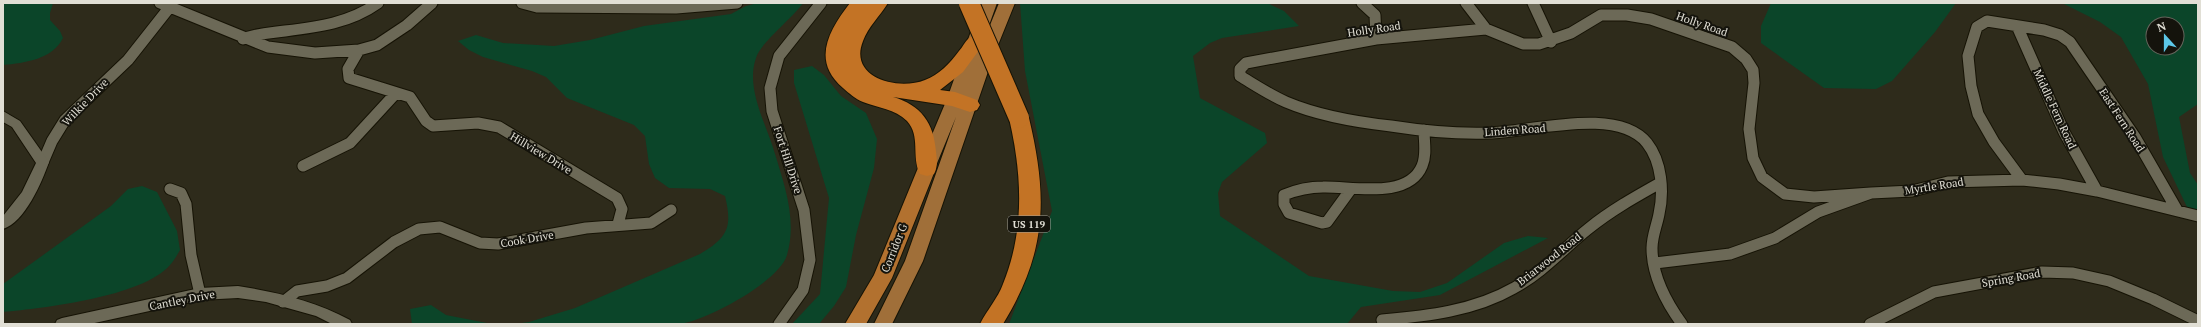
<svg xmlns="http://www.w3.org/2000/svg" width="2201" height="327" font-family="'PT Serif',serif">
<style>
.green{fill:#0b4529;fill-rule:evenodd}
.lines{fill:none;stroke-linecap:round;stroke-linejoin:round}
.minor-casing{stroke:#161305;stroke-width:13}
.tertiary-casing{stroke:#161305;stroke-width:2}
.primary-casing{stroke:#161305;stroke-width:2}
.trunk-casing{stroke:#161305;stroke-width:2}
.motorway-casing{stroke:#161305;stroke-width:2}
.minor{stroke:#6c6957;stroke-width:11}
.tertiary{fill:#6c6957;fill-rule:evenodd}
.primary{fill:#a06f39;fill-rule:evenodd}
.trunk{fill:#b2712f;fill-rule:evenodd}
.motorway{fill:#c37325;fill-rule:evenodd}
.motorway-bridge-casing{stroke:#161305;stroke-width:22;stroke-linecap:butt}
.motorway-bridge{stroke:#c37325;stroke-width:20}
.labels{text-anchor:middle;stroke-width:4;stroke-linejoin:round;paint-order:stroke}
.shield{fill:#14130c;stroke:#a4a299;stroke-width:1}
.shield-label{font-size:10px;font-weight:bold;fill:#e1dfd5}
.street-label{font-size:11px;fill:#e1dfd5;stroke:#14130c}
</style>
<rect width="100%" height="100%" fill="#2e2b1b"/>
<path class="green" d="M3,3H53L50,13V20L60,31L63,38C53,59 25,63 3,65Z
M758,3H803C792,19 761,42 756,58C745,89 767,125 775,154C785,187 797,220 787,255C779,282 707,320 680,324C664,326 645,324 629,324C590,324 552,324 514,324L529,322L575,308L700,254C727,238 733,228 725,196L710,189L669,188L655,178L649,164L645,136L634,125L567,98L546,77L532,71L483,57L469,50L458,41L476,35L503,43L554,46L590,40L644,26L731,14L746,6Z
M1020,3H1267L1284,11L1299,26L1222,38L1210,43L1193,56L1200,98L1265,133L1267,143L1222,182L1218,193L1220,216L1309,276L1393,291L1420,292L1447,283L1504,243L1528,236L1548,238L1440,295L1361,307L1347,324H1009L1052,211L1025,71Z
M1771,3H1956L1935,32L1892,81L1876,89L1824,88L1761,43V26Z
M2062,3H2198V104L2179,117L2190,173L2198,185V211L2187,207L2163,157L2148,84L2121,37L2100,22ZM2153,24H2177V48H2153Z
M812,66L824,75L841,96L866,113L877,139L874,168L856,235L846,287L834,306L819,324H792L820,294L829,198L794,83V70Z
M142,186L157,192L177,231L180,250C177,255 174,261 170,265C142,297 44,308 3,312V284L111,206L128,189Z
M431,305L446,315L492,324H412L410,309Z"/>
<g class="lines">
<defs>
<path id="minor" d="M160,3L268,47L315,53L359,50L377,45L407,25L432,3
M522,3L537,7L676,8L737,3
M1362,3L1375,15L1376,39
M1466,3L1486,29
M1533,3L1551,42
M2017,26L2064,132L2097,191
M243,39C257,33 270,33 285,31C318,27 350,23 378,3
M359,50L348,69L349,78L410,97L426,121L433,126L478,123L499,127L617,198L622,209L618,224
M43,162L52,141L65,120L128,60L169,8
M303,166L350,143L396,93
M2022,180L1994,142L1978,114L1971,86L1968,56L1977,27L1987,21L2044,30L2060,35L2070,42L2135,137L2177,210
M170,189L181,193L186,204L191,255L200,294
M1351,189L1327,222L1322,223L1289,213L1284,204V195C1296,190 1310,187 1323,187C1351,186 1408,200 1422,166C1427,155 1424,142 1424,130
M1655,263L1730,254L1775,238L1818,212L1871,193L1912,191L1948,182L2022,180L2059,184L2097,191L2198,216
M283,302L297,291L327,286L347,278L394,242L419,229L440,227L480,243L498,244L586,228L651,223L671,210
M1382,320C1427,316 1474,311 1514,288C1542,273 1564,248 1588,229C1610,211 1635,197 1660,183
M779,324L803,290L810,260L804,210L772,111L770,88L779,56L821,3
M1682,324C1666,302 1652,276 1652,248C1652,236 1657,225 1659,214C1664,192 1662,162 1647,143C1617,106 1531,132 1489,133C1456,134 1423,131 1391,126C1355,122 1319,116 1286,102C1270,95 1255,85 1240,76V69L1246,63L1376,39L1486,29L1523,44H1539L1571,33L1601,15H1627L1651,19L1732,47L1746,59L1753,70L1754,83L1749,129L1753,158L1762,177L1785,194L1814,197L1871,193
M1870,324L1934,292L2042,272L2073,273L2109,281L2153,299L2198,321"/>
<path id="tertiary" d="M3,111L20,121L49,162C42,182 25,222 3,229V216L22,192L36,163L12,127L3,122Z
M238,286C277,292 315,301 350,320L352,324H332L316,316L266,302L238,298L200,300L90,324H55L57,320L62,318L200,288Z"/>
<path id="primary" d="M981,3H997L980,50L999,3H1015L992,60L923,261L892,324H874L905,261L956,117L933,173L927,175L921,173L918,168L947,99Z"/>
<path id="trunk" d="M927,161L933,163L936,168L892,278L866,324H845L874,275L918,168L921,163Z"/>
<path id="motorway" d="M850,3H888C880,16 868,27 863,41C848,78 898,91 925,80C939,75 950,63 959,51C963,47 966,39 971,37C975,35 978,36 982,37L985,42L963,72L940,90L955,92L977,100L980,105L977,110L970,112L952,106L893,97C921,105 934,123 936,152C937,160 938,166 934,174L927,176L920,174C911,157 921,136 907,121C895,109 878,108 863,102C855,99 849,93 843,88C811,61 829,30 850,3Z
M1019,111L1026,113L1029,118C1048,198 1047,252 1003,324H980C987,310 998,298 1003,284C1025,230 1022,174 1009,118L1012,113Z"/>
</defs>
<use href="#minor" class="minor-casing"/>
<use href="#tertiary" class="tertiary-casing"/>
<use href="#primary" class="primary-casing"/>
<use href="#trunk" class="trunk-casing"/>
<use href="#motorway" class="motorway-casing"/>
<use href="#minor" class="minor"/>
<use href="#tertiary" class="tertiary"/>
<use href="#primary" class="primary"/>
<use href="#trunk" class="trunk"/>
<use href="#motorway" class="motorway"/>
<defs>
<path id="motorway-bridge" d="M969,3L1019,118"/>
</defs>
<use href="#motorway-bridge" class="motorway-bridge-casing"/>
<use href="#motorway-bridge" class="motorway-bridge"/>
</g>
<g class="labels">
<rect class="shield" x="1008" y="216" width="42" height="16" rx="3"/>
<g class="shield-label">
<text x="1029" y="228">US 119</text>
</g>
<g class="street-label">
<text transform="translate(1702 24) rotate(19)" y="4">Holly Road</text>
<text transform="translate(1374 29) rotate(-8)" y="4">Holly Road</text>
<text transform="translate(85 102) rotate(-46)" y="4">Wilkie Drive</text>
<text transform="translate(2055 109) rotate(65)" y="4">Middle Fern Road</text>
<text transform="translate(2122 120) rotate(57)" y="4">East Fern Road</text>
<text transform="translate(1515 130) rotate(-4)" y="4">Linden Road</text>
<text transform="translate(541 153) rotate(31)" y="4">Hillview Drive</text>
<text transform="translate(788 160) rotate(72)" y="4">Fort Hill Drive</text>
<text transform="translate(1934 186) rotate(-9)" y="4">Myrtle Road</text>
<text transform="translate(527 239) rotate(-10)" y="4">Cook Drive</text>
<text transform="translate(894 248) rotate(-68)" y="4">Corridor G</text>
<text transform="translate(1549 259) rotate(-38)" y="4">Briarwood Road</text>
<text transform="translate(2011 278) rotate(-10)" y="4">Spring Road</text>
<text transform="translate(182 300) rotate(-11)" y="4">Cantley Drive</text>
</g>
</g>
<rect width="2201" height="327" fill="none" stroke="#e1dfd5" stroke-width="8"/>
<g transform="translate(2165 36) rotate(339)"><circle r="19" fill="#14130c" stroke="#66655c"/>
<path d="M0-3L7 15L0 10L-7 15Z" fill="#5cc7e8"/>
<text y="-6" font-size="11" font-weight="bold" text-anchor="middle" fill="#e1dfd5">N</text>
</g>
</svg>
